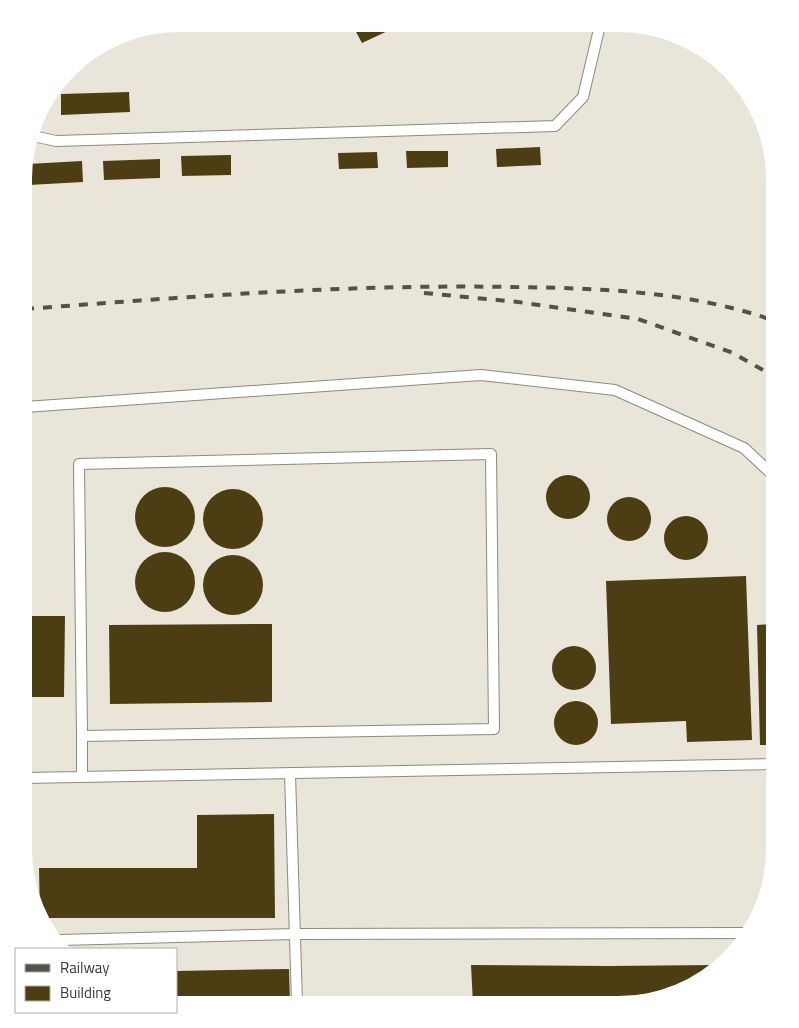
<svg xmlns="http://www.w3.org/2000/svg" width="799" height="1028" font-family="'Titillium Web',sans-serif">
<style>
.building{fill:#4d3d13}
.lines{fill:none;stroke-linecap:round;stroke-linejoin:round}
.lane-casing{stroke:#8e897e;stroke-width:12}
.lane{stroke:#fff;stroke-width:10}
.rail{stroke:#54514b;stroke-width:4;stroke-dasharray:9 9;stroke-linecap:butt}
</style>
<rect width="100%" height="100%" fill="#eae5d9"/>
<path class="building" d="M368,24H392L394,28L362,43L355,30Z
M129,92L130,112L61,115V94Z
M540,147L541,165L497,167L496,149Z
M406,151H448V167L407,168Z
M377,152L378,168L339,169L338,153Z
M231,155V175L182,176L181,156Z
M160,159V178L104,180L103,161Z
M82,161L83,182L29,185L28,164Z
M546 497a22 22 0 1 1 44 0a22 22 0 1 1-44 0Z
M135 517a30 30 0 1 1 60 0a30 30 0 1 1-60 0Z
M203 519a30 30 0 1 1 60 0a30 30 0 1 1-60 0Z
M607 519a22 22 0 1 1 44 0a22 22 0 1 1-44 0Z
M664 538a22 22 0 1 1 44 0a22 22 0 1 1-44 0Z
M135 582a30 30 0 1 1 60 0a30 30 0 1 1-60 0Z
M203 585a30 30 0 1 1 60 0a30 30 0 1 1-60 0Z
M746,576L752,740L687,742L686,721L611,724L606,581Z
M24,616H65L64,697H24Z
M272,624V702L110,704L109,625Z
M775,624V745H760L757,625Z
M552 668a22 22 0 1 1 44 0a22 22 0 1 1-44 0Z
M554 723a22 22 0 1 1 44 0a22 22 0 1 1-44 0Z
M274,814L275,918H40L39,868H197V815Z
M471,965L608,966L715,965L689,988L620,1004H473Z
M289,969L290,1003H176V971Z"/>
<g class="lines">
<defs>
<path id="lane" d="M33,136L56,141L555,126L583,97L600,25
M25,407L481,375L615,390L744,448L775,477
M82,736L494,729L491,454L79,464L82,736V777
M290,774L297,1003
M24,778L775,764
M60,940L295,934L750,933"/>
</defs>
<use href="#lane" class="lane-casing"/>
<use href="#lane" class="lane"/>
<path class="rail" d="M424,293L518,302L638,319L733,353L775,377
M25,309C186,297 347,284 509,287C598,288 691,291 775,321"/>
</g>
<path d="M0 0H799V1028H0ZM179 32H619A147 147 0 0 1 766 179V849A147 147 0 0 1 619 996H179A147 147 0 0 1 32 849V179A147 147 0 0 1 179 32Z" fill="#fff" fill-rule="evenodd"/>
<rect x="15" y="948" width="162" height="65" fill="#ffffff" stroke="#b0afad"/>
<rect x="25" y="964" width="25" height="8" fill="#54514b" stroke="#b0afad"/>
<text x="60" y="973" font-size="15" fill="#3a3833">Railway</text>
<rect x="25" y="986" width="25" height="15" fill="#4d3d13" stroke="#b0afad"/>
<text x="60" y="998" font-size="15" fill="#3a3833">Building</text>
</svg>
